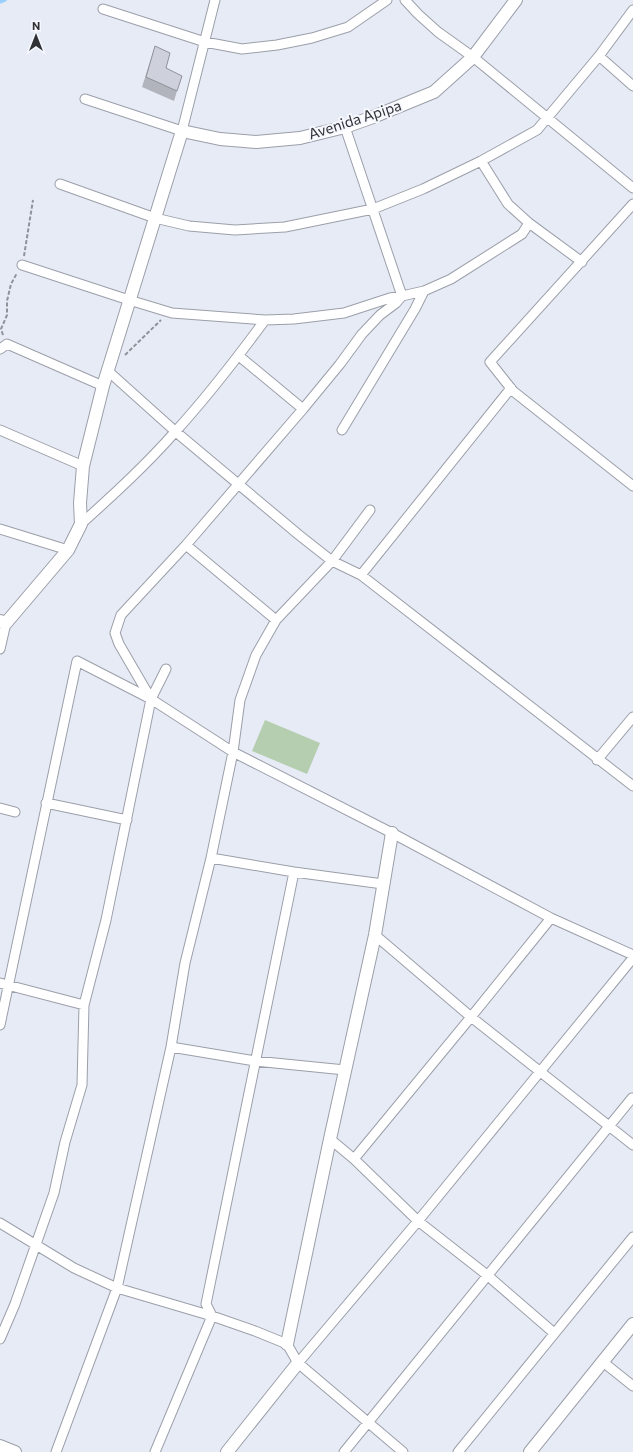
<svg xmlns="http://www.w3.org/2000/svg" width="633" height="1452" font-family="Commissioner,sans-serif">
<style>
.green{fill:#b4ceaf}
.lines{fill:none;stroke-linecap:round;stroke-linejoin:round}
.stream{stroke:#98d0fb;stroke-width:3.5}
.minor-casing{stroke:#9b9fa9;stroke-width:11}
.tertiary-casing{stroke:#9b9fa9;stroke-width:14}
.path{stroke:#8f9299;stroke-width:2;stroke-dasharray:4 2;stroke-linecap:butt}
.minor{stroke:#fff;stroke-width:9}
.tertiary{stroke:#fff;stroke-width:12}
.wall{fill:#b1b4bd}
.building{fill:#ced1dc;stroke:#90929a}
.labels{text-anchor:middle;stroke-width:4;stroke-linejoin:round;paint-order:stroke}
.street-label{font-size:15px;fill:#313236;stroke:#f6f8ff}
</style>
<rect width="100%" height="100%" fill="#e7ebf6"/>
<path class="green" d="M265,720L320,743L307,774L252,751Z"/>
<g class="lines">
<path class="stream" d="M0,2L5,0"/>
<defs>
<path id="minor" d="M405,0L418,14L438,32L473,57L633,188
M103,9L205,42L242,49L277,45L312,38L348,27L387,0
M599,56L633,86
M85,99L182,131L215,0
M481,161L508,204L529,223L582,262
M60,184L155,218L189,226L235,230L285,227L373,209L423,189L481,161L537,130L599,56L633,10
M633,204L490,362L513,391L633,486
M22,265L129,300L172,313L265,320L294,319L344,313L390,298L402,296L424,291L451,279L522,234L529,223
M0,349L7,344L103,386
M239,356L303,409
M108,371L176,432L299,535L332,561L361,575L633,786
M0,430L83,466
M342,430L415,309L424,291
M81,524C113,495 146,465 175,432C207,397 237,358 265,320
M0,529L68,550
M186,545L276,620L332,561L370,510
M361,575L511,388
M0,649L6,623
M151,699L119,644L115,633L121,615L186,545L303,409L340,364L362,334L380,315L396,303L402,296L345,127
M597,760L633,717
M46,803L127,820
M0,808L15,812
M211,858L294,872L383,884
M375,935L471,1017L633,1145
M0,983L84,1005
M0,1025L77,661L151,699L233,752L392,833L551,918L633,955
M171,1047L255,1061L345,1070
M330,1139L354,1159L418,1221L487,1275L554,1333
M354,1159L471,1017L551,918
M0,1223L74,1268L117,1288L212,1316L255,1331L287,1344L298,1363L403,1452
M0,1339L15,1304L54,1193L65,1142L82,1085L84,1005L106,920L151,699L166,669
M603,1362L633,1386
M298,1363L418,1221L633,958
M56,1452L117,1288L171,1047L185,963L211,858L233,752L240,700L256,655L276,620
M155,1452L212,1316L206,1304L294,872
M344,1452L632,1098
M458,1452L633,1237"/>
<path id="tertiary" d="M0,621L6,623L68,550L81,524L80,503L83,466L103,386L182,131L220,139L256,142L300,138L345,127L373,117L434,92L473,57L516,0
M287,1344L330,1139L375,935L392,833
M0,1446L15,1452
M227,1452L298,1363
M530,1452L633,1324"/>
</defs>
<use href="#minor" class="minor-casing"/>
<use href="#tertiary" class="tertiary-casing"/>
<path class="path" d="M24,256L33,200
M3,335L1,329L7,315V301L11,284L17,273
M125,355L161,320"/>
<use href="#minor" class="minor"/>
<use href="#tertiary" class="tertiary"/>
</g>
<path class="wall" d="M155,46L177,91L174,101L142,87Z"/>
<path class="building" d="M155,46L170,53L166,68L182,76L177,91L146,77Z"/>
<g class="labels">
<g class="street-label">
<text transform="translate(355 120) rotate(-18)" y="5">Avenida Apipa</text>
</g>
</g>
<g transform="translate(36 36)" stroke="#f6f8ff" stroke-width="3" paint-order="stroke">
<path d="M0-3L7 15L0 10L-7 15Z" fill="#313236"/>
<text y="-6" font-size="11" font-weight="bold" text-anchor="middle" fill="#313236">N</text>
</g>
</svg>
